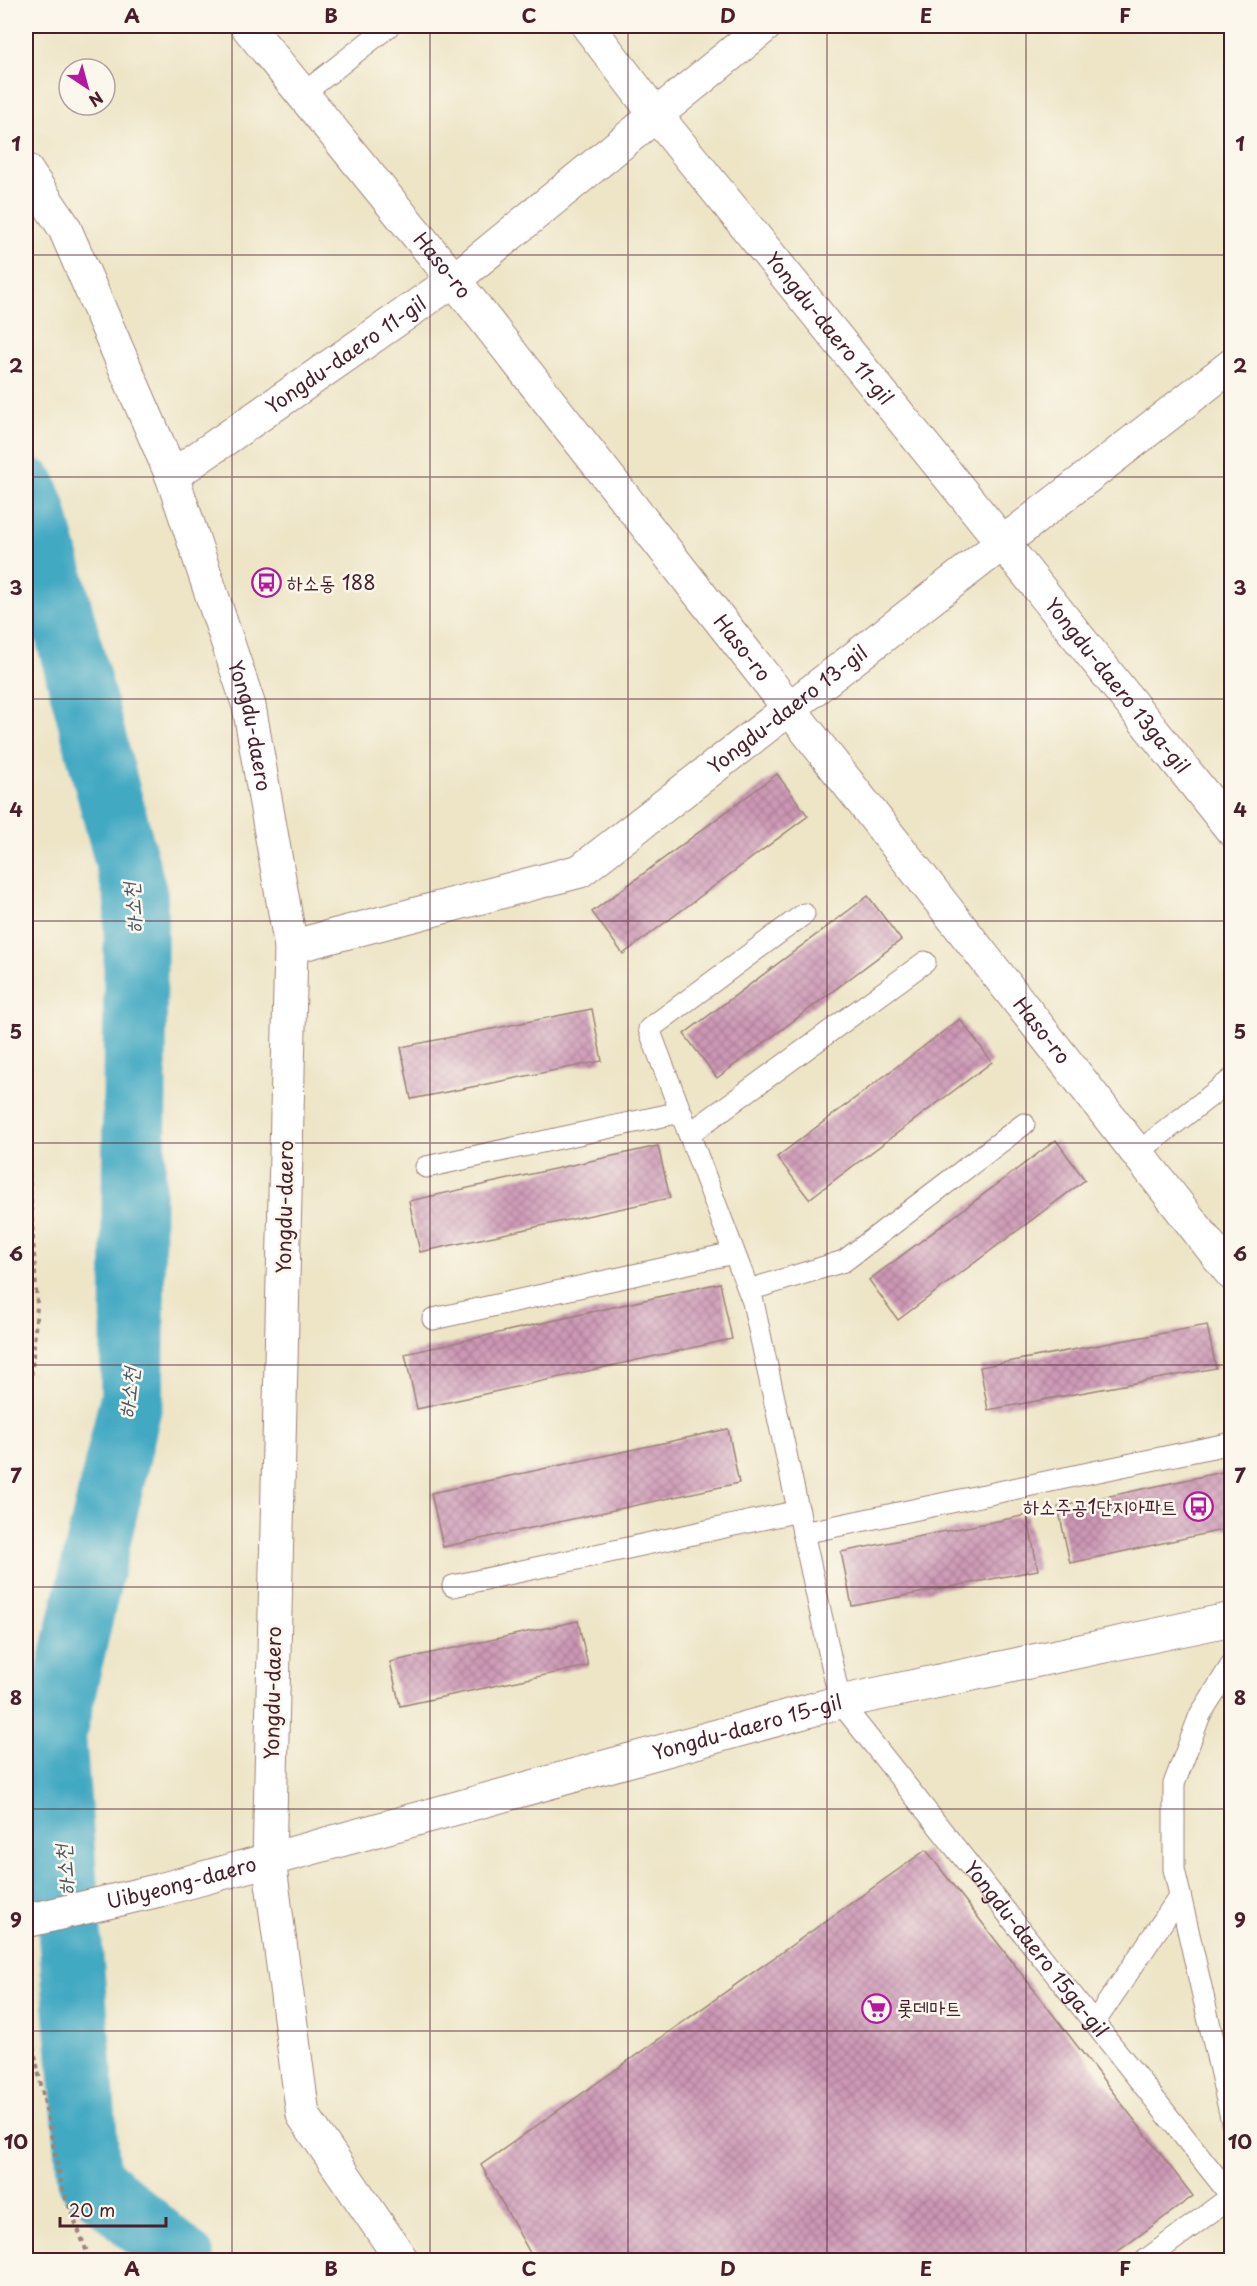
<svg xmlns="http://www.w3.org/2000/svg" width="1257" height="2286" font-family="'Playpen Sans','Poor Story',sans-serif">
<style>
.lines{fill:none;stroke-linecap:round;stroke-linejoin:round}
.river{stroke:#43a9c3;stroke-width:64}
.building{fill:url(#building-cross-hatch)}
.lane-casing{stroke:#9c8279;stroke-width:23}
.street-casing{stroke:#9c8279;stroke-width:35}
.secondary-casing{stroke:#9c8279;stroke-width:35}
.path{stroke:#9c8279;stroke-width:4;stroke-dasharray:4.5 4.5;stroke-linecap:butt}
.lane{stroke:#fff;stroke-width:21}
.street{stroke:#fff;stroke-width:33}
.secondary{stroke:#fff;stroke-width:33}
.grid{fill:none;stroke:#4a1f2b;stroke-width:1.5;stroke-opacity:0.55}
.labels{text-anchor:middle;stroke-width:5;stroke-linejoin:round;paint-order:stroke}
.street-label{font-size:20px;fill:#4a1f2b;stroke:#fbf7ec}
.poi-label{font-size:20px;fill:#4a1f2b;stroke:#fbf7ec;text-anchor:start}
.water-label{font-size:21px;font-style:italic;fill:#475668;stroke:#fbf7ec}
.neatline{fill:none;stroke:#4a1f2b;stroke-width:2}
.grid-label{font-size:20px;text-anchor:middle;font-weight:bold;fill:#4a1f2b}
</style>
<defs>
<pattern id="building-cross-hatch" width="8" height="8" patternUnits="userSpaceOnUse" patternTransform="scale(1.5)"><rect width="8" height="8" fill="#cd98b6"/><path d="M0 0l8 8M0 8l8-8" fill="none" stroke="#a87b94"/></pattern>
</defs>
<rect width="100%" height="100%" fill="#fbf7ec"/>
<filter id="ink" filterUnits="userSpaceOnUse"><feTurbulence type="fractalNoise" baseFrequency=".0167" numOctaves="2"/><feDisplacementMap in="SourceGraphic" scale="12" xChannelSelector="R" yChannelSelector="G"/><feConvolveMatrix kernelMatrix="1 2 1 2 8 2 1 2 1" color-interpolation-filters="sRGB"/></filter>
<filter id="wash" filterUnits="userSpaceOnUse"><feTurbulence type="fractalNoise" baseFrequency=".008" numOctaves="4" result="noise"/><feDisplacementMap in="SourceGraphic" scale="24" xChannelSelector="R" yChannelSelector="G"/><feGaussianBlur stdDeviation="1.35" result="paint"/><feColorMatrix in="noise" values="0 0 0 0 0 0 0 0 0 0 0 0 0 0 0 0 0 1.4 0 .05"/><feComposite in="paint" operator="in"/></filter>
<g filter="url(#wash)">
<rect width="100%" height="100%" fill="#eee5c7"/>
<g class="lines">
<path class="river" d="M26,489L34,509L136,897L132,1397L54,1735L89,2178L183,2260"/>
</g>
<g id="blocks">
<path class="building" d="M777,774L808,816L623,954L592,912Z
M868,896L901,940L717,1078L684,1034Z
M592,1009L602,1061L411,1099L401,1047Z
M960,1019L992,1062L809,1199L777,1157Z
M1056,1140L1085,1180L898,1320L869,1280Z
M658,1146L670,1198L420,1252L409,1201Z
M720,1283L732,1339L417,1409L405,1354Z
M1207,1325L1216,1368L988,1410L980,1367Z
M728,1429L739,1483L443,1547L431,1493Z
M1232,1470V1528L1070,1563L1058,1507Z
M1027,1515L1038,1570L852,1606L841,1552Z
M578,1621L588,1666L400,1706L390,1662Z
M926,1850L1193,2196L1106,2260H534L481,2165Z"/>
</g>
</g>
<g filter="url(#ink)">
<use href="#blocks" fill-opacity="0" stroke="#9c8279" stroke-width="1.5"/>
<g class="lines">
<defs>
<g id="lane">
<path d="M304,93L389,26"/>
<path id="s1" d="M804,914L649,1029L753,1302L840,1702L1232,2197"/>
<path d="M689,1134L925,962"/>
<path d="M1137,1153L1232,1079"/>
<path d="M426,1167L681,1112"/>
<path d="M749,1290L844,1261L1024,1124"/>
<path d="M433,1319L734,1253"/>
<path d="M803,1533L1232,1443"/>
<path d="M453,1586L799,1511"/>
<path d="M1232,1664L1200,1715L1174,1784V1869L1232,2122"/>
<path d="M1094,2023L1180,1896"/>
<path d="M1146,2260L1232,2196"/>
</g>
<g id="street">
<path id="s2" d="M247,26L454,280L1232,1274"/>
<path id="s3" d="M588,26L655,114L1003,543L1232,830"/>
<path id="s4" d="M172,476L454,280L765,26"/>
<path id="s5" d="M291,947L580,871L1232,365"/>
</g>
<g id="secondary">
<path id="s6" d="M26,170L64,227L172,476L249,706L291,947L269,1860L303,2115L402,2260"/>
<path id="s7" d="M26,1921L160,1890L840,1702L1232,1619"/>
</g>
</defs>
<use href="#lane" class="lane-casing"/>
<use href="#street" class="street-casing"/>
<use href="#secondary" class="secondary-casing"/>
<path class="path" d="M26,1119L37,1306L26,1443
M26,2011L62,2188L90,2260"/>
<use href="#lane" class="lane"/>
<use href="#street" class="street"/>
<use href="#secondary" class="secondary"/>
</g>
</g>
<path class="grid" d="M232,26V2260M430,26V2260M628,26V2260M827,26V2260M1026,26V2260M26,255H1232M26,477H1232M26,699H1232M26,921H1232M26,1143H1232M26,1365H1232M26,1587H1232M26,1809H1232M26,2031H1232"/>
<defs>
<symbol id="bus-ring" viewBox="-11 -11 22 22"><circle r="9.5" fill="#fbf7ec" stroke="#b5179e" stroke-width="1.5"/><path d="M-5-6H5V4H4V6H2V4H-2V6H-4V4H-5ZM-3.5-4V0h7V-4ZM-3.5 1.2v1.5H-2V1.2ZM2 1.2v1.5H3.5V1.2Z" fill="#b5179e"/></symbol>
<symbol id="supermarket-ring" viewBox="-11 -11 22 22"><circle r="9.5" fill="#fbf7ec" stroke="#b5179e" stroke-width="1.5"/><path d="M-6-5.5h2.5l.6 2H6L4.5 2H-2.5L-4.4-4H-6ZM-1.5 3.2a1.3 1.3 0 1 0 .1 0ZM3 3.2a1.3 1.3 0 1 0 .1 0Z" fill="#b5179e"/></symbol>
</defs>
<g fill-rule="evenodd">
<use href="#bus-ring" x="250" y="566" width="33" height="33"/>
<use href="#bus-ring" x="1182" y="1490" width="33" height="33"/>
<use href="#supermarket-ring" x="860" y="1992" width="33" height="33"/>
</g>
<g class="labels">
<g class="street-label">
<text dy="7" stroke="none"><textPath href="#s2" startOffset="309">Haso-ro</textPath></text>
<text dy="7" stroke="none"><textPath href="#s3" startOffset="387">Yongdu-daero 11-gil</textPath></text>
<text dy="7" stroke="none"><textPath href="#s4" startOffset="212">Yongdu-daero 11-gil</textPath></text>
<text dy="7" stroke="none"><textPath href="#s2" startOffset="795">Haso-ro</textPath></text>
<text dy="7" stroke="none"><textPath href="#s3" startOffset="846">Yongdu-daero 13ga-gil</textPath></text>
<text dy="7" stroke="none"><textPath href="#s5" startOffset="562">Yongdu-daero 13-gil</textPath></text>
<text dy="7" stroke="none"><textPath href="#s6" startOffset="602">Yongdu-daero</textPath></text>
<text dy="7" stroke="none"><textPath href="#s2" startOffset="1281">Haso-ro</textPath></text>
<text transform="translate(285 1207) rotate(-89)" y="7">Yongdu-daero</text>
<text transform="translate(273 1693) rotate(-89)" y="7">Yongdu-daero</text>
<text dy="7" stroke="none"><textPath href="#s7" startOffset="747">Yongdu-daero 15-gil</textPath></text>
<text dy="7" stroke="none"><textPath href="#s7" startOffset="160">Uibyeong-daero</textPath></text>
<text dy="7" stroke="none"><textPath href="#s1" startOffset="1210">Yongdu-daero 15ga-gil</textPath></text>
</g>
<g class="poi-label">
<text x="287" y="590">하소동 188</text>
<text x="1177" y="1514" text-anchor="end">하소주공1단지아파트</text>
<text x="897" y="2015">롯데마트</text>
</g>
<g class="water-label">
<text transform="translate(133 908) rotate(-95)" y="7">하소천</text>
<text transform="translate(129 1393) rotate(-84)" y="7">하소천</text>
<text transform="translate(65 1870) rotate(-95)" y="7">하소천</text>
</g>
</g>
<rect width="1257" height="2286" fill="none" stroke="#fbf7ec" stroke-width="66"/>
<g transform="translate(87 87) rotate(144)"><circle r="28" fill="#fbf7ec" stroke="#b4a19f" stroke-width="1.5"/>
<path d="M0-4.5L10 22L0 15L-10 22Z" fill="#b5179e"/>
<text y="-9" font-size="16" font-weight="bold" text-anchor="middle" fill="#4a1f2b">N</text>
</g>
<path d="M60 2217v9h106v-9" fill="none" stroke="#4a1f2b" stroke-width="3"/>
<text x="69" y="2217" font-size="18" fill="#4a1f2b" stroke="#fbf7ec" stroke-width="4.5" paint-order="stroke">20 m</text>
<rect x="33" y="33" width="1191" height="2220" class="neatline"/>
<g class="grid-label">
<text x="132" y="23">A</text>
<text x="331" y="23">B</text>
<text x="529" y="23">C</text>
<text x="728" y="23">D</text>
<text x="926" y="23">E</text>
<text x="1125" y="23">F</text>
<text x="16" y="151">1</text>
<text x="1240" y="151">1</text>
<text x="16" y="373">2</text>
<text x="1240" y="373">2</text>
<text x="16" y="595">3</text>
<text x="1240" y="595">3</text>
<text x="16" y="817">4</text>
<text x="1240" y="817">4</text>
<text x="16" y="1039">5</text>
<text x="1240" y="1039">5</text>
<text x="16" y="1261">6</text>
<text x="1240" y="1261">6</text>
<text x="16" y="1483">7</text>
<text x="1240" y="1483">7</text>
<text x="16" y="1705">8</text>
<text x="1240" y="1705">8</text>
<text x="16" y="1927">9</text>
<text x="1240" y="1927">9</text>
<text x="16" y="2149">10</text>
<text x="1240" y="2149">10</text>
<text x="132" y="2276">A</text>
<text x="331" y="2276">B</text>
<text x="529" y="2276">C</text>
<text x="728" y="2276">D</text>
<text x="926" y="2276">E</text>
<text x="1125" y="2276">F</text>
</g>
</svg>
